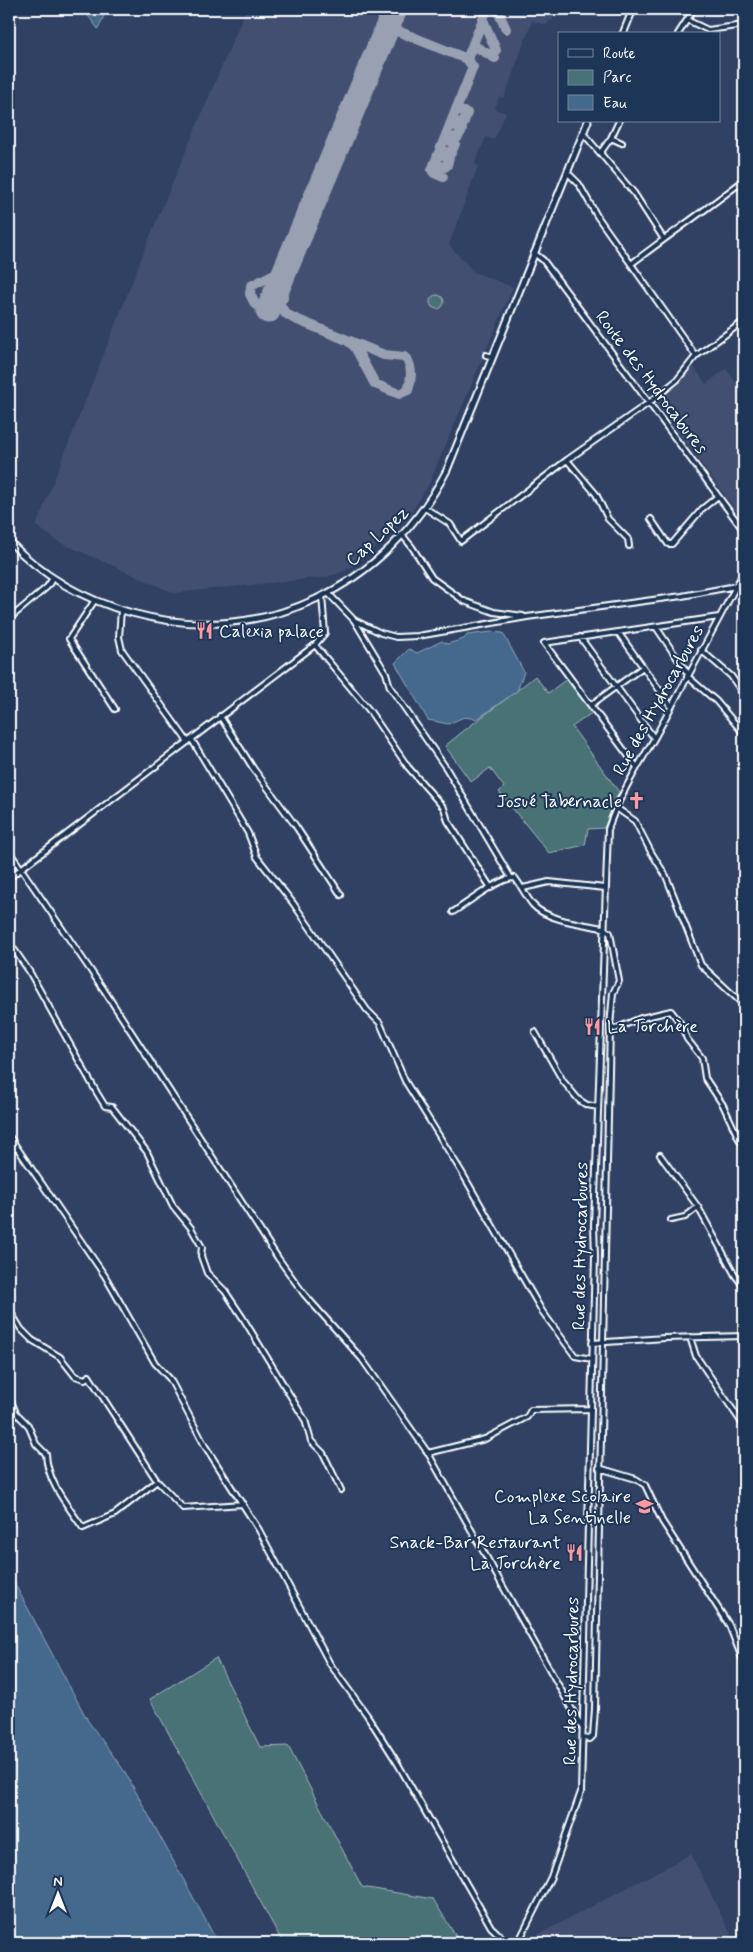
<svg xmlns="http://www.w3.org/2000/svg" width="753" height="1952" font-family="Mynerve,sans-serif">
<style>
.built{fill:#424f71}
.green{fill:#497276;stroke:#a4b8ba}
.water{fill:#45698c;stroke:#8fa5ba}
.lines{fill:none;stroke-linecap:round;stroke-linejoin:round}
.taxiway{stroke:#98a0b2;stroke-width:10}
.runway{stroke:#98a0b2;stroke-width:25}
.minor-casing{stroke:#fff;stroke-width:8}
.tertiary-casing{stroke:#fff;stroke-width:9}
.minor{stroke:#1d3557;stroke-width:4}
.tertiary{stroke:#1d3557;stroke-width:5}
.labels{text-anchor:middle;stroke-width:4;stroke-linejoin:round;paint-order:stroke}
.street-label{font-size:18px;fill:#fff;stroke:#1d3557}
.poi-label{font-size:18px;fill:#fff;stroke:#1d3557;text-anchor:end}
</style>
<rect width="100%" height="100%" fill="#304164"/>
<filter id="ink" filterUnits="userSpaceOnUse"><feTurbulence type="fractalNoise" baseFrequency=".02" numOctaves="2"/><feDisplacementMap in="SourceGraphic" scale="10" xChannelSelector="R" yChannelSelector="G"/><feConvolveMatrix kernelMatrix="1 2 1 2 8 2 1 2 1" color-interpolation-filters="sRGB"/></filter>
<g filter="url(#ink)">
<path class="built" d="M246,9H556L552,21L549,20L547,25L532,21L504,98L499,97L495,109L506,113L494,140L486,137L475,163L478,166L449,245L474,272L513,287L429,484L410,515L357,564L340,573L327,577L174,593L59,542L36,526L153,229Z
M694,367L706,384L726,369L744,393V521L655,401Z
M691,1854L735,1943H525L526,1941Z"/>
<path class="green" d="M430 302a7 7 0 1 1 14 0a7 7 0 1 1-14 0Z
M535,676L548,693L568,678L593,712L572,727L619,792L604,828L588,829L585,845L549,853L499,792L504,787L490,768L471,782L445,746C474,721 506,701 535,676Z
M216,1658L260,1747L288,1746L362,1887L433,1899L460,1943H283L150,1699Z"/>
<path class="water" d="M83,9H107L98,29Z
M491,632L503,633L524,672L517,691L477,719L464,717L448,724L428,720L395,663L409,649L417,653L442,641L447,644L464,639L467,635Z
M9,1573L88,1721L125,1772L218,1943H9Z"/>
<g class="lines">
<path class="taxiway" d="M497,9L506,29
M390,19L395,30L467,59L473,67L432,170L434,173L443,177
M483,20L496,50
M473,45L495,58
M467,59L487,9
M453,122L463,124L467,113L457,110
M446,136L457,138L462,130L461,127L451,125
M442,153L440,151L451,153L455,144L454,142L445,139
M434,165L445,167L447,165L449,157L441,154
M280,281L282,289L279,303L285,313L293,318L384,355L404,357C413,364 412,379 408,390L399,394L375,384L355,347L348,341
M283,298C276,308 266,310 255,304L250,294L251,286L286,268"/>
<path class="runway" d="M268,311L395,9"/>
<defs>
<path id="minor" d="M687,20L708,30L744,25
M678,34L694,9
M583,133L634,193L663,238
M611,138L619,121
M601,152L611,138L622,143
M567,172L579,184L597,216L696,356
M534,253L543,260L744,531
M631,264C669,235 707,209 744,180
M486,355L493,357
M567,460L596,494L608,519L628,539L629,546
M425,508L450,524L461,541L567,460L650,402L677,380L696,356L744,321
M651,519L668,544H672L702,509L718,496
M403,536L412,547L432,578L464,601L494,612L523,616
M328,593L354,620L381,633L396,637L418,636L527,617L682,596L736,586
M95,600L69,639L115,709
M121,610L119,637L122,650L188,742
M9,619L47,587L53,578
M354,620L386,673L390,687L446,768L511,878
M656,627L688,674
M618,632L671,706
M580,637L654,738
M315,645L369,710L408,767L444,808L448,821L491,888
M701,650L731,676L744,695
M687,676L716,701L744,734
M591,705L643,667
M220,716L253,768L295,825L341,895
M192,740L248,833L257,857L293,903L367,1010L380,1023L405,1081L461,1171L542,1311L575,1356L592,1359
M636,766L544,643L719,617
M615,807L635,821L651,852L666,876L701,965L744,1005
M9,851L104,990L278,1258L304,1294L362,1359L428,1453L583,1729
M9,878L315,645L325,633L322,596
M523,888L549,882L605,888
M453,912C466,904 500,877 515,878C522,887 526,897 533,905C546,920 583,924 603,928L610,933L619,981L613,993L610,1026L595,1709L593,1736L590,1739L583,1738
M9,942L29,971L97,1093L105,1106L112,1107L147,1152L173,1206L191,1228L202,1247L201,1256L207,1273L225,1291L243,1318L305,1420L311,1441L323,1453L341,1490
M610,1026L615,1029L641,1018L671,1011L681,1024L687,1039L702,1058L705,1078L723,1105L739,1139L744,1146
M535,1032L563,1081L579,1100L587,1105L598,1107
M9,1136L105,1276L155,1363L170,1379L205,1446L259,1530L330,1664L367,1715L398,1764L491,1927L508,1943
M9,1148L17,1149
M660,1155L698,1207L735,1275L744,1287
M671,1220L685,1217L698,1207
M9,1309L21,1329L32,1340L60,1357L75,1376L85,1379L89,1376L157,1481L183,1508L243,1504
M690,1337L696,1356L744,1426
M592,1343L665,1338L744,1336
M9,1396L16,1413L28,1425L36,1444L46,1454C47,1482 68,1506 83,1528L115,1514L157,1481
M428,1453L485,1439L527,1417L531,1410L591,1409
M599,1468L636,1479L645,1485L662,1521L729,1625L744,1663
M518,1943L551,1877L581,1792L595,1257L594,1225L608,829C619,795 638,767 655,737C685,682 715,627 744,571"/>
<path id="tertiary" d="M623,34L633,9
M9,541C42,576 85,600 132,613C262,649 386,588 447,470L588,121"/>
</defs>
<use href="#minor" class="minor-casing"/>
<use href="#tertiary" class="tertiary-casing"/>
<use href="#minor" class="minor"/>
<use href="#tertiary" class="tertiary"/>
</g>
</g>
<defs>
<symbol id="restaurant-bare" viewBox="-9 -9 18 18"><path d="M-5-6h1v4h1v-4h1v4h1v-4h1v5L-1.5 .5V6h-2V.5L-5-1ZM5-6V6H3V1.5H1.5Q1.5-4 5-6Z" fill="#ff9aa2" stroke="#1d3557" stroke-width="2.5" paint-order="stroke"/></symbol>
<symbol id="church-bare" viewBox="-9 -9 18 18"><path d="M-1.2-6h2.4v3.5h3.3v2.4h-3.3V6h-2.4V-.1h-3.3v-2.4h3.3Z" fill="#ff9aa2" stroke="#1d3557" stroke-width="2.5" paint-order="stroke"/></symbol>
<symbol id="school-bare" viewBox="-9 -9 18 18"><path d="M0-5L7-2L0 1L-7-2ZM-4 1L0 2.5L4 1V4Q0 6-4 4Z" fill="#ff9aa2" stroke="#1d3557" stroke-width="2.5" paint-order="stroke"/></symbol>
</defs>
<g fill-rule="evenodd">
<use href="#restaurant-bare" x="192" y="618" width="25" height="25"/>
<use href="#church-bare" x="624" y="788" width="25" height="25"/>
<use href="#restaurant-bare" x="580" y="1014" width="25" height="25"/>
<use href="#school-bare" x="632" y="1494" width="25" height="25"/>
<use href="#restaurant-bare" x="562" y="1540" width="25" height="25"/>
</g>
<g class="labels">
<g class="street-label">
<text transform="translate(652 382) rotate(53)" y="6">Route des Hydrocabures</text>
<text transform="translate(377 536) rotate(-43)" y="6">Cap Lopez</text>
<text transform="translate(658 700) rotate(-61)" y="6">Rue des Hydrocarbures</text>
<text transform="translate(580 1246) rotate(-89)" y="6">Rue des Hydrocarbures</text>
<text transform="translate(571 1681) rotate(-89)" y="6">Rue des Hydrocarbures</text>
</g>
<g class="poi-label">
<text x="219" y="637" text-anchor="start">Calexia palace</text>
<text x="622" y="807">Josué Tabernacle</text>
<text x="607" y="1032" text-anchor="start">La Torchère</text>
<text x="631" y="1502">Complexe Scolaire<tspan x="631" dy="21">La Sentinelle</tspan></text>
<text x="561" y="1548">Snack-Bar Restaurant<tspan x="561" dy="21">La Torchère</tspan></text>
</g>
</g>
<rect width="753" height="1952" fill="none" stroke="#1d3557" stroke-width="30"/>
<rect x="15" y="15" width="723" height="1922" fill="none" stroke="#fff" stroke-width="2" filter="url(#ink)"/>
<rect x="558" y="32" width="162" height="90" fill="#1d3557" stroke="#77869a"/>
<rect x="568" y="49" width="25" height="8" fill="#1d3557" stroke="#77869a"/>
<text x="603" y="58" font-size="15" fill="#ffffff">Route</text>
<rect x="568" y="70" width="25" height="15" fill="#497276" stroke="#77869a"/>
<text x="603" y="82" font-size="15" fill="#ffffff">Parc</text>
<rect x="568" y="95" width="25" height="15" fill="#45698c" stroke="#77869a"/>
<text x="603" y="108" font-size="15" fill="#ffffff">Eau</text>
<g transform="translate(58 1894)" stroke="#1d3557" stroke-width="4" paint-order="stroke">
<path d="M0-4L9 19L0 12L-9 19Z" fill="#ffffff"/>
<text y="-8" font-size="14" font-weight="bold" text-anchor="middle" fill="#ffffff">N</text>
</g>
</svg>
